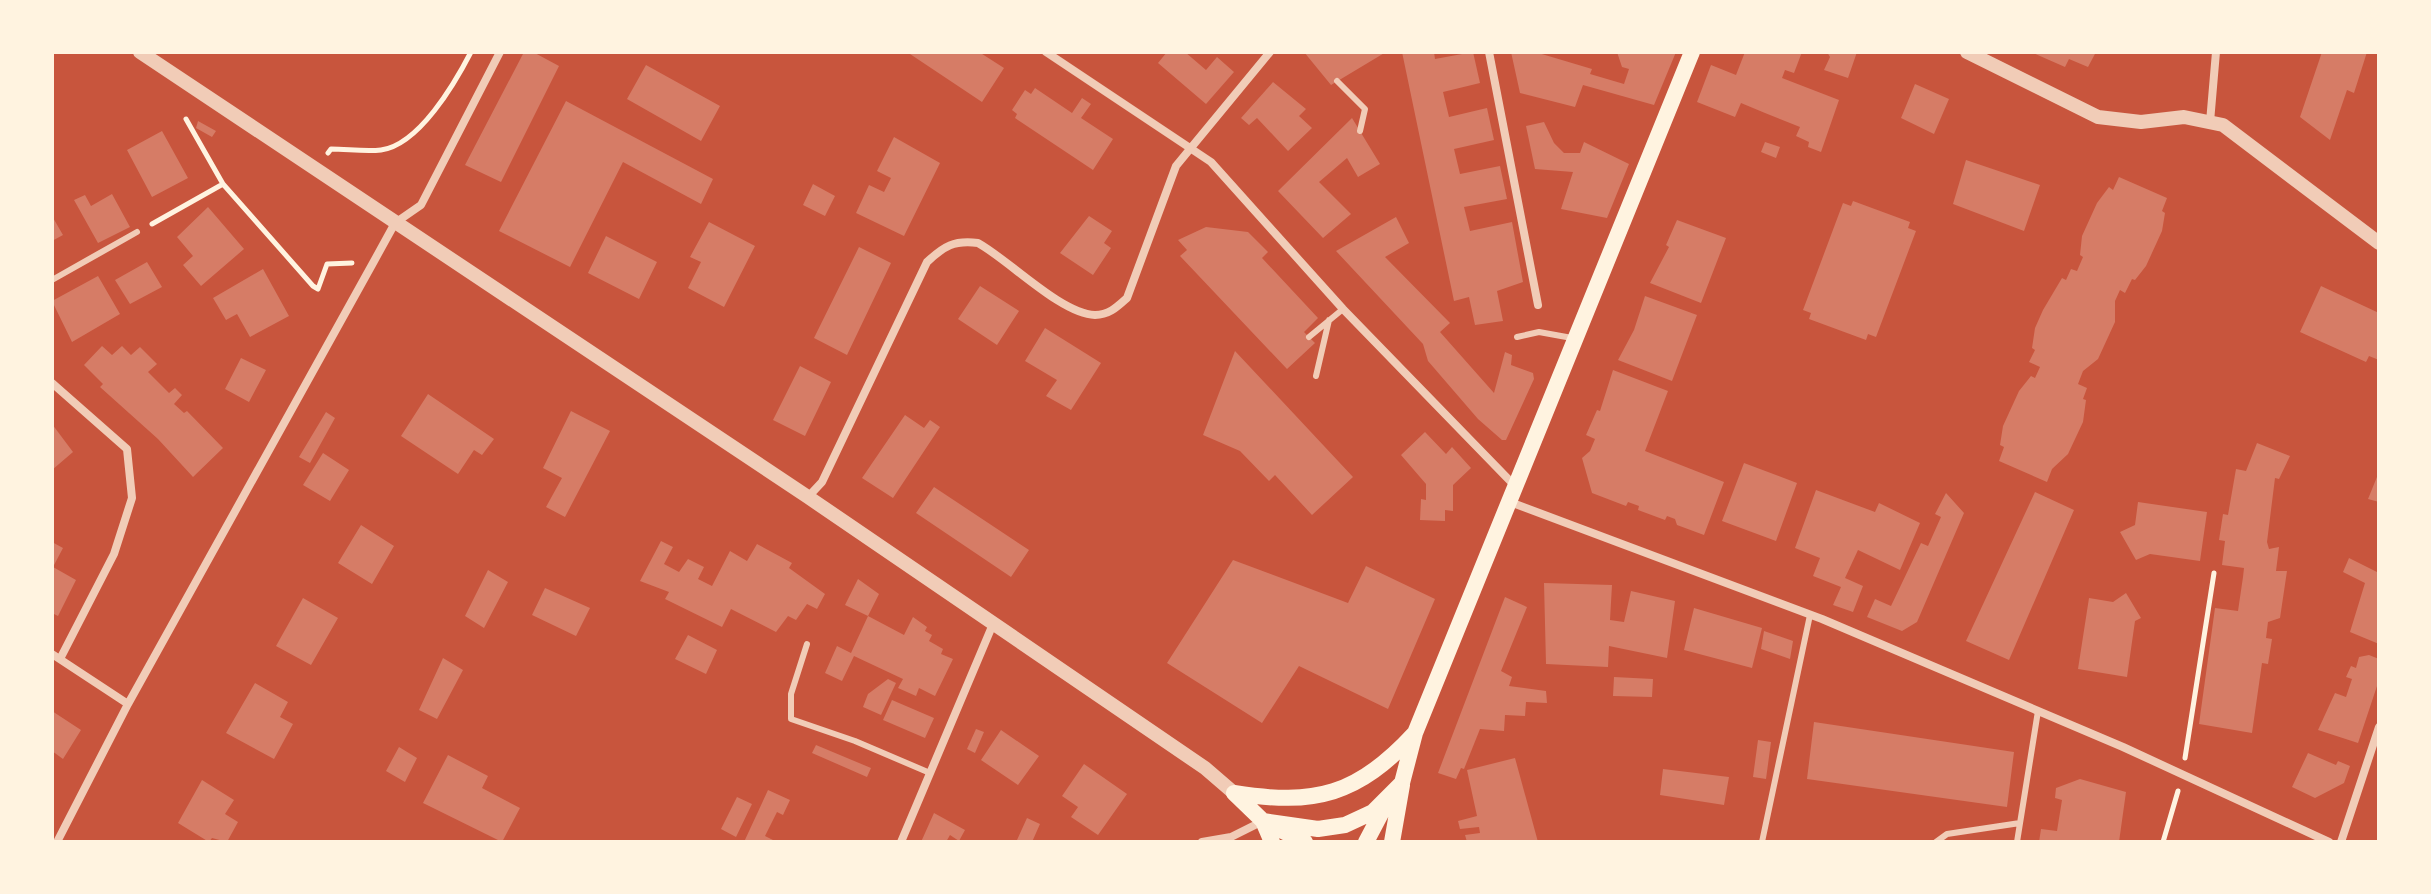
<svg xmlns="http://www.w3.org/2000/svg" width="2431" height="894" font-family="'Times New Roman',serif">
<style>
.building{fill:#d67c66}
.lines{fill:none;stroke-linecap:round;stroke-linejoin:round}
.path{stroke:#fff3e0;stroke-width:5}
.service{stroke:#f1ccb7;stroke-width:6}
.minor{stroke:#f1ccb7;stroke-width:8}
.tertiary{stroke:#f1ccb7;stroke-width:14}
.secondary{stroke:#fff3e0;stroke-width:16}
</style>
<rect width="100%" height="100%" fill="#c8553d"/>
<path class="building" d="M524,52H533L559,66L501,182L465,165Z
M907,52H979L1004,68L982,102Z
M1167,52H1185L1206,70L1217,57L1234,72L1206,104L1158,63Z
M1304,52H1386L1331,85Z
M1402,52H1434L1435,59L1473,52L1480,83L1443,92L1449,117L1487,108L1494,140L1454,149L1460,174L1500,166L1507,199L1464,207L1470,231L1512,222L1523,282L1497,291L1503,321L1475,325L1469,297L1454,301Z
M1511,52H1535L1592,69L1590,74L1624,84L1629,69L1622,67L1617,52H1676L1654,105L1583,85L1575,107L1520,93Z
M1745,52H1802L1794,73L1785,70L1782,78L1839,100L1821,152L1808,147L1809,142L1796,136L1800,127L1765,113L1741,103L1735,117L1697,102L1711,65L1736,75Z
M1827,52H1857L1848,78L1824,70L1830,57Z
M2031,52H2096L2088,67L2069,59L2065,67Z
M2322,52H2367L2354,93L2347,90L2330,140L2300,117Z
M646,65L720,106L701,141L627,99Z
M1273,82L1306,109L1299,116L1312,128L1288,151L1257,118L1249,125L1241,118Z
M1915,84L1949,99L1934,134L1901,118Z
M1035,88L1072,113L1082,98L1091,104L1081,118L1113,139L1093,170L1015,118L1017,114L1012,110L1025,90L1031,94Z
M566,101L713,179L701,204L623,162L570,267L499,231Z
M1352,118L1380,164L1358,177L1347,158L1319,182L1351,214L1323,238L1278,191Z
M198,121L216,131L212,137L196,128Z
M1544,122L1554,143L1564,153H1580L1584,142L1629,164L1607,218L1561,209L1573,172L1535,169L1526,126Z
M162,131L188,178L152,197L127,150Z
M894,137L940,163L904,236L856,213L869,185L884,192L891,178L877,171Z
M1765,142L1780,147L1776,158L1761,152Z
M1966,160L2040,185L2024,231L1953,204Z
M2119,177L2167,198L2162,211L2165,213L2162,231L2146,266L2135,280L2132,279L2125,293L2120,290L2115,301V322L2098,359L2083,371L2078,384L2087,388L2083,399L2086,400L2083,422L2068,454L2052,469L2047,482L1999,461L2004,447L2000,445L2003,426L2019,391L2031,376L2035,378L2040,367L2029,362L2035,350L2032,348L2035,328L2043,310L2062,278L2066,280L2071,269L2077,271L2083,257L2080,255L2082,236L2097,203L2109,187L2113,190Z
M813,184L835,196L825,216L803,205Z
M112,194L130,227L98,243L74,200L85,195L91,206Z
M1853,201L1910,222L1908,228L1916,231L1876,337L1868,334L1866,340L1809,319L1811,313L1803,310L1843,203L1851,206Z
M208,207L244,249L201,286L183,265L193,256L177,237Z
M52,216L63,235L52,241Z
M1089,216L1112,231L1104,243L1111,248L1093,275L1060,253Z
M1396,217L1409,243L1385,257L1450,323L1440,332L1494,393L1505,352L1512,355L1511,365L1533,373L1534,379L1506,440H1502L1478,419L1428,361L1423,344L1336,251Z
M1677,220L1726,238L1701,303L1650,283L1669,247L1666,245Z
M709,222L755,246L724,307L688,288L701,262L690,257Z
M1206,227L1248,232L1268,252L1262,258L1318,318L1304,332L1315,343L1287,369L1180,256L1187,250L1178,240Z
M606,236L657,262L639,299L588,273Z
M859,247L891,263L847,355L814,338Z
M147,262L162,287L130,304L115,280Z
M263,269L289,316L250,337L237,314L226,320L213,298Z
M98,276L120,314L72,342L52,301Z
M980,286L1019,311L997,345L958,319Z
M2321,286L2379,313V360L2369,356L2366,362L2300,332Z
M1645,296L1697,315L1672,381L1618,360L1634,330Z
M1045,328L1101,363L1071,410L1046,396L1057,380L1025,361Z
M102,346L112,355L122,346L131,355L140,347L157,364L148,372L169,393L175,388L182,395L174,404L184,413L187,411L223,448L193,477L158,439L100,387L103,384L84,365Z
M1235,351L1353,477L1312,515L1275,475L1269,481L1240,451L1203,435Z
M241,358L266,370L249,402L225,389Z
M800,366L831,382L805,436L773,420Z
M1613,370L1668,391L1645,451L1724,482L1704,535L1677,525L1675,519L1667,516L1665,520L1638,510L1639,506L1628,502L1626,506L1592,493L1582,458L1590,451L1595,439L1586,435L1597,410L1600,411Z
M428,394L494,439L482,455L474,450L458,474L401,436Z
M571,411L610,431L565,517L546,507L562,478L543,468Z
M326,412L335,418L310,463L299,457Z
M905,415L924,428L930,420L940,427L893,498L862,478Z
M52,424L73,452L52,470Z
M1425,432L1446,454L1452,447L1471,468L1453,485V511L1445,510V521L1420,520L1421,499L1426,500V484L1401,455Z
M2257,443L2290,456L2279,479L2275,478L2267,542L2269,549L2279,547L2276,571H2287L2280,618L2268,622L2266,638L2272,639L2268,664L2262,663L2252,733L2199,724L2215,608L2238,611L2243,577L2244,568L2222,565L2225,541L2219,540L2223,514L2228,515L2236,469L2246,471Z
M323,453L349,470L330,501L303,485Z
M1744,463L1797,483L1776,541L1722,521Z
M2379,472V502L2368,499Z
M934,487L1029,550L1011,577L916,513Z
M1816,490L1875,512L1879,503L1920,523L1900,570L1858,550L1845,578L1863,586L1853,612L1833,605L1841,587L1813,576L1820,558L1795,548Z
M2035,492L2074,510L2009,660L1966,641Z
M1946,493L1964,513L1917,622L1902,631L1867,617L1875,599L1891,606L1921,543L1928,546L1941,517L1935,514Z
M2138,502L2207,512L2200,561L2150,554L2136,560L2120,532L2135,525Z
M361,525L394,546L372,584L338,563Z
M661,541L673,547L664,564L679,572L688,559L704,567L698,579L712,586L730,551L747,561L757,544L792,563L789,568L825,594L817,609L807,604L796,620L788,616L776,632L731,609L722,627L665,599L669,592L640,581Z
M52,542L63,548L53,567L76,580L58,616L52,613Z
M2349,558L2379,573V644L2350,632L2365,583L2343,572Z
M1233,560L1348,603L1366,566L1435,599L1388,709L1299,666L1262,723L1167,663Z
M488,570L508,582L484,628L465,616Z
M858,579L879,594L868,616L845,605Z
M1544,583L1612,585L1610,620L1624,622L1631,591L1675,601L1667,658L1609,646L1608,667L1546,664Z
M545,588L590,608L576,636L532,615Z
M2126,593L2141,618L2135,621L2127,677L2078,669L2089,598L2113,602Z
M1505,597L1527,607L1501,671L1512,677L1509,686L1546,691L1547,703L1526,702L1525,716L1505,715L1504,731L1480,729L1464,769L1461,768L1456,779L1438,773Z
M303,598L338,618L311,665L276,646Z
M1694,608L1762,628L1752,668L1684,650Z
M868,616L904,635L913,617L927,627L925,631L932,635L929,641L943,649L941,654L953,659L935,696L919,688L916,696L898,688L903,679L854,656L842,681L825,673L837,646L851,653Z
M1764,631L1793,641L1790,659L1761,649Z
M688,635L717,650L706,674L675,659Z
M2369,655L2379,659V680L2358,743L2318,730L2335,693L2346,697L2352,679L2346,677L2351,666L2356,668L2359,657Z
M443,658L463,670L437,719L419,710Z
M1614,677L1653,679L1652,697L1613,696Z
M888,679L896,683L881,715L863,707L868,694Z
M255,683L288,702L280,717L293,724L274,759L226,733Z
M892,700L934,718L925,738L883,720Z
M52,711L81,730L63,759L52,751Z
M1814,722L2014,752L2007,807L1807,779Z
M976,729L984,732L975,753L967,749Z
M1001,730L1039,756L1018,785L981,760Z
M1758,740L1771,742L1766,779L1753,777Z
M816,745L871,768L867,777L812,753Z
M399,747L417,758L405,782L386,771Z
M2308,753L2336,765L2338,761L2350,766L2344,783L2315,798L2292,787Z
M448,755L488,776L482,788L520,808L502,842L423,803Z
M1515,758L1538,842H1467L1465,835L1480,833L1479,827L1460,829L1458,821L1477,816L1467,770Z
M1084,764L1127,794L1098,835L1071,817L1078,807L1062,796Z
M1663,769L1729,777L1724,805L1660,795Z
M2080,779L2126,792L2119,842H2039L2041,829L2057,831L2062,800L2055,798L2056,788Z
M202,780L234,800L225,814L238,822L227,842L212,838L209,842L178,823Z
M768,790L790,800L783,815L777,812L765,836L777,842H744Z
M737,797L752,804L736,837L721,829Z
M934,813L965,830L959,841L950,835L946,842H921Z
M1027,818L1040,824L1032,842L1017,840Z"/>
<g class="lines">
<path class="path" d="M186,119L223,184L313,286L318,289L327,264L352,263
M328,153L331,149C347,149 365,152 381,150C419,145 455,83 471,52
M152,224L223,184
M2185,758L2214,573
M2163,842L2178,791"/>
<path class="service" d="M1337,81L1365,109L1360,131
M52,280L137,232
M1309,337L1343,309
M1517,337L1539,332L1572,338
M1316,376L1329,320
M807,644L791,694V719L855,741L930,773
M1762,842L1810,615
M1936,842L1947,834L2020,823
M2017,842L2038,711"/>
<path class="minor" d="M1046,52L1211,162L1343,309L1515,486
M1489,52L1538,305
M2210,122L2216,52
M52,383L127,449L132,498L114,554L60,659
M808,497L822,482L927,262C944,246 954,240 978,243C1009,260 1061,314 1095,315C1109,315 1117,307 1127,298L1176,166L1270,52
M1510,502L1822,619L2123,747L2329,842
M52,654L128,704
M57,842L128,704L373,263L395,223L421,205L500,52
M901,842L993,624
M1202,842L1231,837L1263,821
M2341,842L2379,727"/>
<path class="tertiary" d="M140,52L808,497L1205,768L1234,793
M1967,52L2098,117L2141,122L2184,117L2223,125L2379,243"/>
<path class="secondary" d="M1234,793C1315,806 1358,795 1414,734
M1234,793L1263,821L1272,842
M1263,821L1318,829L1345,825L1373,812L1402,783L1415,733L1692,52
M1279,829L1305,842
M1366,842L1386,804
M1392,842L1402,785"/>
</g>
<rect width="2431" height="894" fill="none" stroke="#fff3e0" stroke-width="108"/>
</svg>
